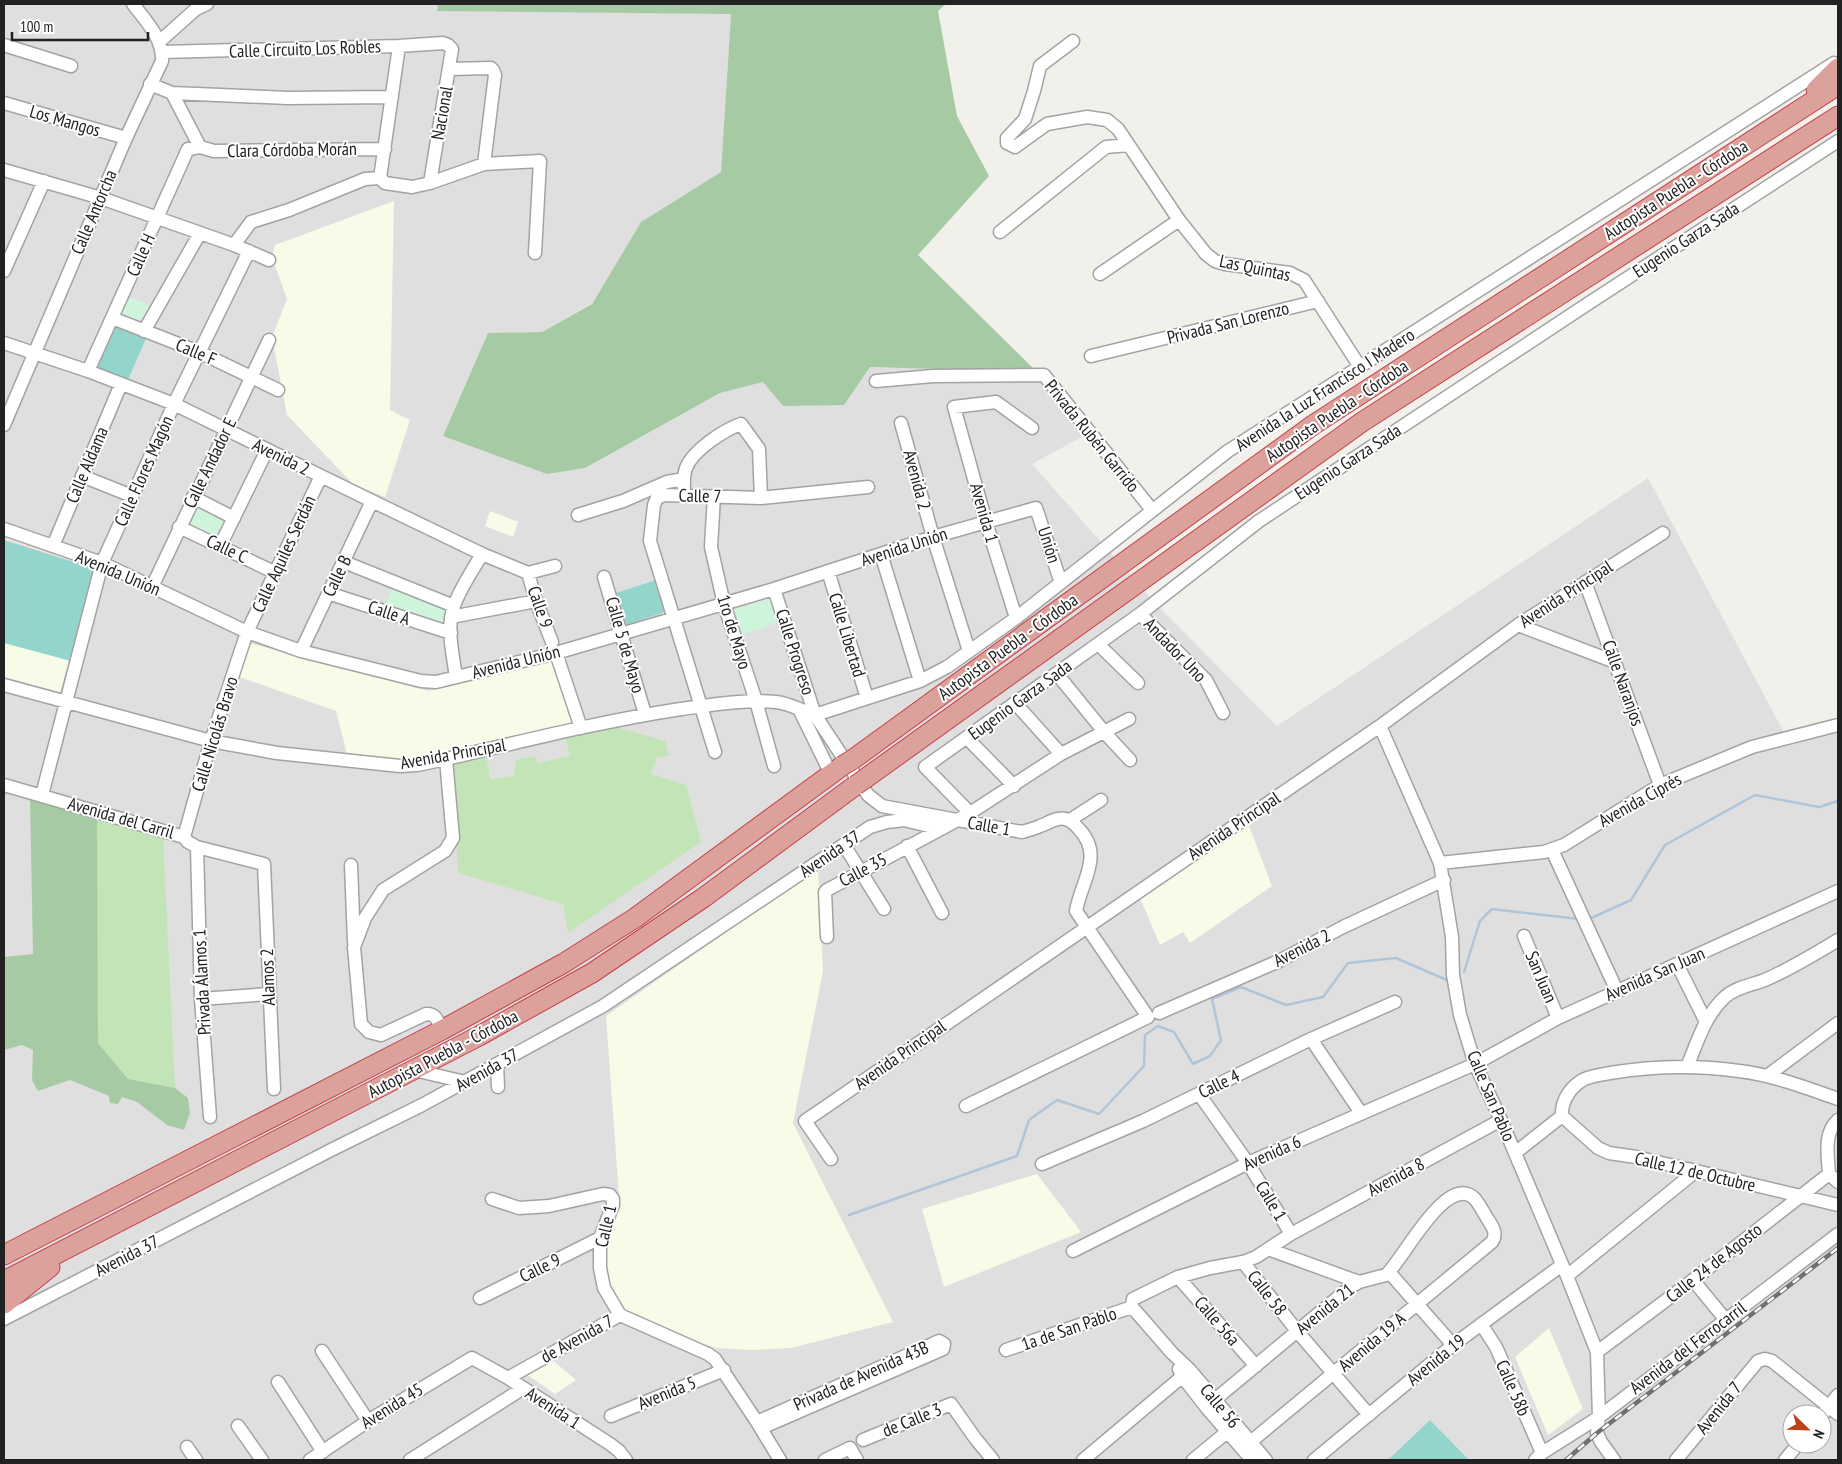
<svg xmlns="http://www.w3.org/2000/svg" width="1842" height="1464" font-family="'PT Sans Narrow',sans-serif">
<style>
.residential{fill:#e0dfdf;fill-rule:evenodd}
.commercial{fill:#efe2dc}
.education{fill:#f7fce8}
.grass{fill:#c2e4b7}
.forest{fill:#a6cba4}
.park{fill:#cef4db}
.pitch{fill:#93d5cc}
.lines{fill:none;stroke-linecap:round;stroke-linejoin:round}
.stream{stroke:#b0c5d8;stroke-width:2.5}
.minor-casing{stroke:#a3a3a3;stroke-width:15}
.highway-casing{stroke:#c6404b;stroke-width:21}
.minor{stroke:#fff;stroke-width:12}
.highway{stroke:#dda19c;stroke-width:19}
.rail-casing{stroke:#707070;stroke-width:4.5}
.rail{stroke:#fff;stroke-width:2.5;stroke-dasharray:8;stroke-linecap:butt}
.highway-bridge-casing{stroke:#c6404b;stroke-width:21;stroke-linecap:butt}
.highway-bridge{stroke:#dda19c;stroke-width:19}
.labels{text-anchor:middle;stroke-width:4;stroke-linejoin:round;paint-order:stroke}
.street-label{font-size:18px;fill:#222;stroke:#fff}
</style>
<rect width="100%" height="100%" fill="#f1f0ea"/>
<path class="residential" d="M4,4H438L437,11L731,13L721,172L641,222L592,303L542,332L488,333L443,436L585,468L720,393L763,382L783,406L870,367L1037,372L1089,433L1032,464L1155,603L1277,726L1648,478L1787,738L1838,729V1460H4ZM1792,1414H1822V1444H1792Z"/>
<path class="commercial" d="M4,523L100,557L96,569L4,540Z"/>
<path class="education" d="M394,201L390,410L410,420L385,497L353,484L287,415L272,337L287,299L272,257L275,245Z
M490,511L518,522L513,537L485,526Z
M4,643L69,660L60,692L4,677Z
M248,643L429,691L552,661L574,722L412,759L395,760L347,754L336,711L237,676Z
M1248,823L1272,886L1190,943L1183,932L1160,945L1140,898Z
M818,868L823,971L793,1123L893,1322L791,1348L752,1350L717,1348L677,1337L616,1307L605,1280L604,1242L619,1196L606,1016Z
M1037,1174L1081,1232L944,1287L922,1209Z
M1549,1328L1583,1409L1548,1435L1515,1357Z
M551,1359L576,1380L555,1394L525,1373Z"/>
<path class="grass" d="M616,727L665,741L669,756L657,757L651,774L686,785L701,842L568,933L563,904L458,873L452,763L486,755L490,779L514,776L516,760L535,756L538,763L570,756L566,738Z
M97,816L163,836L175,1088L128,1079L98,1043Z"/>
<path class="forest" d="M438,4H946L938,11L957,116L989,176L918,255L1037,372L870,367L844,405L783,406L763,382L720,393L585,468L547,474L443,436L488,333L542,332L592,304L641,222L721,172L731,14L437,11Z
M30,797L97,816L98,1043L128,1079L175,1088L188,1098L190,1113L184,1130L167,1125L137,1102L122,1097L118,1104L110,1103L109,1096L70,1080L38,1091L32,1080L33,1050L22,1045L4,1050V957L33,954Z"/>
<path class="park" d="M124,295L149,305L138,326L115,317Z
M195,502L227,517L216,541L184,525Z
M393,586L447,607L444,628L384,608Z
M772,597L780,622L740,635L731,611Z"/>
<path class="pitch" d="M112,321L147,336L128,380L93,366Z
M4,540L96,569L71,661L4,643Z
M656,580L665,612L623,626L613,594Z
M1430,1420L1469,1460H1388Z"/>
<g class="lines">
<path class="stream" d="M1589,919L1631,900L1665,845L1755,795L1819,807L1838,801
M1464,972L1480,921L1492,909L1579,919
M849,1215L1017,1156L1029,1120L1057,1100L1099,1114L1144,1066L1145,1035L1158,1026L1174,1032L1193,1064L1210,1056L1221,1040L1212,999L1241,987L1286,1005L1323,997L1348,963L1396,958L1449,981"/>
<defs>
<path id="minor" d="M1073,41L1040,66L1034,91L1025,119L1007,138V143L1015,147L1047,124L1087,117L1107,120L1118,129L1179,220L1206,254L1215,261L1225,264L1290,273L1304,280L1360,367
M159,42L196,9L207,4
M4,45L71,66
M162,52L399,46L443,43L448,45L452,49L430,183
M450,69L491,68L493,70L495,75L484,164
M150,84L172,93L288,98L392,97
M172,93L200,147
M4,103L126,138
M4,170L101,198L234,245L269,260
M380,178L399,46
M1000,232L1106,147L1128,145
M234,245L251,222L289,210L365,179L380,178L385,183L412,187L430,183L484,164L540,161L535,253
M4,271L44,181
M1100,274L1179,220
M112,318L199,352L278,390
M144,331L200,233
M4,343L88,371L174,404L372,501L482,554L528,573L555,566
M1091,356L1318,301
M88,371L188,149L200,147L214,151L385,149
M876,381L933,376L1044,375L1152,510
M901,423L933,537L969,651
M4,425L126,138L162,61C163,38 146,21 133,4
M82,476L132,496
M684,496C684,487 683,475 686,468C693,450 724,430 741,424L759,449L761,498
M714,496L711,547L724,604L756,701L774,766
M193,497L234,518
M578,515L623,501L667,482L684,479
M179,527L274,572
M4,529L102,563L247,632L301,651L421,681L436,682L556,653L774,589L933,537L1036,508L1061,583
M53,546L121,384
M220,546L267,450
M881,554L920,681
M344,562L454,606
M828,571L867,698
M528,573L536,601L552,642
M604,577L645,714
M1585,582L1660,785
M152,587L269,340
M774,589L815,715L868,795L882,806L1022,832C1028,830 1034,829 1040,826C1046,824 1052,820 1058,819C1066,817 1073,822 1078,828C1105,855 1081,881 1076,911L1148,1017L966,1106
M328,593L451,633
M1140,614L1206,680L1223,713
M451,617L536,601
M1016,618L986,522L954,407L996,402L1032,428
M1518,625L1615,662
M1098,644L1138,683
M301,651L372,501
M556,653L581,728
M1057,674L1105,733L1130,760
M456,677C453,655 446,628 454,606C460,588 473,570 482,554
M4,685L211,741L277,753L400,766L417,765L446,759C524,741 602,721 681,709C711,705 745,699 776,702C789,703 802,711 815,715
M1015,703L1061,754
M800,711L831,774
M815,715L920,681L947,667L1016,618L1228,451L1834,63
M1380,726L1440,863L1452,937L1453,975L1460,1015L1475,1064L1501,1120L1567,1276L1597,1352L1599,1417L1597,1433L1601,1442L1614,1460
M967,738L1014,786
M715,752L650,541L654,505L657,498L664,495L761,498L868,487
M4,785L184,837L188,842L197,847L264,864L274,1089
M42,795L102,563L174,404L249,251
M970,813L925,767L1140,614L1259,521L1586,305L1838,141
M1070,820L1101,800
M184,837L211,741L247,632L321,476
M844,845L884,909
M907,846L942,913
M197,847L201,999L210,1117
M1552,850L1617,991
M1440,863L1544,852L1564,845L1660,785L1752,747L1838,725
M351,865L354,942
M1524,936L1558,1018
M827,937L825,892L827,890L941,829
M1677,964L1706,1022
M201,999L269,994
M1159,1013L1279,961L1343,927L1444,880
M442,1030C438,1022 436,1013 426,1014L381,1035L369,1032L361,1024L354,947L365,918L383,890L445,851L453,838L446,759
M1311,1039L1361,1113
M497,1064L498,1087
M1687,1067C1697,1043 1705,1015 1725,997C1737,986 1754,985 1767,979C1792,968 1815,954 1838,940
M414,1070L465,1082
M1767,1076L1838,1023
M1199,1094L1248,1163L1291,1234
M1838,1099C1807,1088 1773,1075 1739,1071C1696,1065 1653,1066 1610,1073C1601,1075 1588,1076 1581,1081C1569,1089 1561,1102 1562,1116L1598,1148L1609,1153L1636,1157L1696,1171L1838,1205
M1838,1120C1823,1133 1828,1156 1829,1174L1838,1182
M1515,1153L1562,1116
M831,1159L805,1121L1380,726L1518,625L1663,533
M1042,1164L1143,1121L1311,1039L1395,1002
M492,1199L519,1208L549,1206L603,1194L610,1195L613,1199V1205L600,1238V1268L604,1288L620,1315L708,1354L715,1359L757,1422L780,1460
M1268,1249L1359,1282
M1073,1251L1248,1163L1475,1064L1558,1018L1838,891
M1243,1262L1297,1331L1369,1415
M1389,1272L1453,1345
M1567,1276L1696,1171
M1178,1277L1256,1366
M1693,1280L1725,1319
M480,1298L600,1238
M1132,1307L1133,1299L1178,1277L1210,1268L1243,1262L1256,1257L1291,1234L1501,1120
M1132,1307L1172,1353L1190,1370L1266,1460
M4,1319L333,1149L422,1105L603,1006L870,827L887,822L904,820L941,829L970,813L1061,754L1129,719
M1481,1324L1496,1347L1542,1453
M1006,1350L1132,1307
M322,1351L368,1421
M1597,1352L1693,1280L1829,1174
M1179,1369L1182,1376L1206,1407L1252,1460
M508,1378L620,1315
M278,1382L323,1452
M1206,1407L1348,1289L1359,1282L1386,1275C1403,1260 1446,1173 1474,1198C1479,1203 1483,1212 1487,1218C1492,1226 1498,1233 1492,1242L1242,1449
M1822,1415L1838,1395
M611,1416L724,1370
M757,1422L939,1341L944,1344L943,1349L761,1428
M238,1426L262,1460
M863,1440L951,1404L975,1438L993,1460
M187,1447L196,1460
M310,1460L368,1421L472,1358L508,1378L610,1444L619,1451L626,1460
M410,1460L522,1389
M825,1460L850,1448L857,1460
M1083,1460L1190,1370
M1193,1460L1227,1432
M1314,1460L1453,1345L1562,1265
M1535,1460L1542,1453L1599,1417L1838,1234
M1676,1460L1758,1361L1765,1359L1772,1361L1838,1414
M1785,1460L1798,1444"/>
<path id="highway" d="M1816,90L1838,68
M852,760L1313,425L1838,85
M866,778L1362,422L1838,116
M4,1255L442,1030L564,963L635,918L842,766
M4,1281L479,1036L592,973L703,898L856,785
M4,1304L50,1267"/>
</defs>
<use href="#minor" class="minor-casing"/>
<use href="#highway" class="highway-casing"/>
<use href="#minor" class="minor"/>
<use href="#highway" class="highway"/>
<defs>
<path id="rail" d="M1566,1460L1597,1433L1838,1248"/>
</defs>
<use href="#rail" class="rail-casing"/>
<use href="#rail" class="rail"/>
<defs>
<path id="highway-bridge" d="M842,766L852,760
M856,785L866,778"/>
</defs>
<use href="#highway-bridge" class="highway-bridge-casing"/>
<use href="#highway-bridge" class="highway-bridge"/>
</g>
<g class="labels">
<g class="street-label">
<text transform="translate(305 49) rotate(-2)" y="6">Calle Circuito Los Robles</text>
<text transform="translate(442 113) rotate(-80)" y="6">Nacional</text>
<text transform="translate(65 121) rotate(16)" y="6">Los Mangos</text>
<text transform="translate(292 150) rotate(-1)" y="6">Clara Córdoba Morán</text>
<text transform="translate(1676 190) rotate(-33)" y="6">Autopista Puebla - Córdoba</text>
<text transform="translate(94 212) rotate(-67)" y="6">Calle Antorcha</text>
<text transform="translate(1686 240) rotate(-33)" y="6">Eugenio Garza Sada</text>
<text transform="translate(141 255) rotate(-66)" y="6">Calle H</text>
<text transform="translate(1255 268) rotate(12)" y="6">Las Quintas</text>
<text transform="translate(1228 323) rotate(-14)" y="6">Privada San Lorenzo</text>
<text transform="translate(196 352) rotate(23)" y="6">Calle F</text>
<text transform="translate(1325 390) rotate(-33)" y="6">Avenida la Luz Francisco I Madero</text>
<text transform="translate(1337 411) rotate(-34)" y="6">Autopista Puebla - Córdoba</text>
<text transform="translate(1092 436) rotate(51)" y="6">Privada Rubén Garrido</text>
<text transform="translate(281 457) rotate(26)" y="6">Avenida 2</text>
<text transform="translate(1348 462) rotate(-33)" y="6">Eugenio Garza Sada</text>
<text transform="translate(210 463) rotate(-64)" y="6">Calle Andador E</text>
<text transform="translate(87 465) rotate(-67)" y="6">Calle Aldama</text>
<text transform="translate(144 471) rotate(-66)" y="6">Calle Flores Magón</text>
<text transform="translate(917 480) rotate(75)" y="6">Avenida 2</text>
<text transform="translate(700 496) rotate(1)" y="6">Calle 7</text>
<text transform="translate(984 513) rotate(74)" y="6">Avenida 1</text>
<text transform="translate(1049 545) rotate(72)" y="6">Unión</text>
<text transform="translate(904 547) rotate(-18)" y="6">Avenida Unión</text>
<text transform="translate(227 549) rotate(25)" y="6">Calle C</text>
<text transform="translate(284 554) rotate(-65)" y="6">Calle Aquiles Serdán</text>
<text transform="translate(118 573) rotate(23)" y="6">Avenida Unión</text>
<text transform="translate(337 576) rotate(-64)" y="6">Calle B</text>
<text transform="translate(1566 594) rotate(-33)" y="6">Avenida Principal</text>
<text transform="translate(540 607) rotate(71)" y="6">Calle 9</text>
<text transform="translate(389 613) rotate(18)" y="6">Calle A</text>
<text transform="translate(734 632) rotate(73)" y="6">1ro de Mayo</text>
<text transform="translate(847 635) rotate(73)" y="6">Calle Libertad</text>
<text transform="translate(625 645) rotate(74)" y="6">Calle 5 de Mayo</text>
<text transform="translate(1008 647) rotate(-36)" y="6">Autopista Puebla - Córdoba</text>
<text transform="translate(1175 650) rotate(46)" y="6">Andador Uno</text>
<text transform="translate(795 652) rotate(72)" y="6">Calle Progreso</text>
<text transform="translate(516 662) rotate(-14)" y="6">Avenida Unión</text>
<text transform="translate(1623 683) rotate(70)" y="6">Calle Naranjos</text>
<text transform="translate(1020 700) rotate(-36)" y="6">Eugenio Garza Sada</text>
<text transform="translate(215 734) rotate(-73)" y="6">Calle Nicolás Bravo</text>
<text transform="translate(453 754) rotate(-10)" y="6">Avenida Principal</text>
<text transform="translate(1640 800) rotate(-29)" y="6">Avenida Ciprés</text>
<text transform="translate(121 818) rotate(16)" y="6">Avenida del Carril</text>
<text transform="translate(989 826) rotate(10)" y="6">Calle 1</text>
<text transform="translate(1234 826) rotate(-34)" y="6">Avenida Principal</text>
<text transform="translate(830 854) rotate(-34)" y="6">Avenida 37</text>
<text transform="translate(863 870) rotate(-28)" y="6">Calle 35</text>
<text transform="translate(1302 948) rotate(-27)" y="6">Avenida 2</text>
<text transform="translate(1655 974) rotate(-24)" y="6">Avenida San Juan</text>
<text transform="translate(268 977) rotate(-92)" y="6">Alamos 2</text>
<text transform="translate(1541 977) rotate(67)" y="6">San Juan</text>
<text transform="translate(202 982) rotate(-93)" y="6">Privada Álamos 1</text>
<text transform="translate(443 1054) rotate(-28)" y="6">Autopista Puebla - Córdoba</text>
<text transform="translate(900 1055) rotate(-35)" y="6">Avenida Principal</text>
<text transform="translate(487 1070) rotate(-29)" y="6">Avenida 37</text>
<text transform="translate(1219 1084) rotate(-26)" y="6">Calle 4</text>
<text transform="translate(1491 1096) rotate(67)" y="6">Calle San Pablo</text>
<text transform="translate(1272 1153) rotate(-24)" y="6">Avenida 6</text>
<text transform="translate(1695 1172) rotate(13)" y="6">Calle 12 de Octubre</text>
<text transform="translate(1396 1177) rotate(-28)" y="6">Avenida 8</text>
<text transform="translate(1271 1201) rotate(59)" y="6">Calle 1</text>
<text transform="translate(606 1226) rotate(-77)" y="6">Calle 1</text>
<text transform="translate(127 1256) rotate(-27)" y="6">Avenida 37</text>
<text transform="translate(1714 1263) rotate(-38)" y="6">Calle 24 de Agosto</text>
<text transform="translate(540 1268) rotate(-26)" y="6">Calle 9</text>
<text transform="translate(1267 1293) rotate(52)" y="6">Calle 58</text>
<text transform="translate(1325 1309) rotate(-39)" y="6">Avenida 21</text>
<text transform="translate(1217 1321) rotate(49)" y="6">Calle 56a</text>
<text transform="translate(1069 1329) rotate(-19)" y="6">1a de San Pablo</text>
<text transform="translate(577 1339) rotate(-29)" y="6">de Avenida 7</text>
<text transform="translate(1372 1342) rotate(-40)" y="6">Avenida 19 A</text>
<text transform="translate(1688 1348) rotate(-37)" y="6">Avenida del Ferrocarril</text>
<text transform="translate(1436 1360) rotate(-39)" y="6">Avenida 19</text>
<text transform="translate(861 1376) rotate(-24)" y="6">Privada de Avenida 43B</text>
<text transform="translate(1513 1388) rotate(66)" y="6">Calle 58b</text>
<text transform="translate(667 1393) rotate(-22)" y="6">Avenida 5</text>
<text transform="translate(392 1406) rotate(-32)" y="6">Avenida 45</text>
<text transform="translate(1220 1406) rotate(50)" y="6">Calle 56</text>
<text transform="translate(553 1408) rotate(33)" y="6">Avenida 1</text>
<text transform="translate(1719 1408) rotate(-51)" y="6">Avenida 7</text>
<text transform="translate(912 1420) rotate(-22)" y="6">de Calle 3</text>
</g>
</g>
<rect width="1842" height="1464" fill="none" stroke="#222222" stroke-width="10"/>
<g transform="translate(1807 1429) rotate(113)"><circle r="24" fill="#ffffff" stroke="#a7a7a7"/>
<path d="M0-4L9 19L0 12L-9 19Z" fill="#ba431a"/>
<text y="-8" font-size="14" font-weight="bold" text-anchor="middle" fill="#222222">N</text>
</g>
<path d="M12 32v8h136v-8" fill="none" stroke="#222222" stroke-width="2.5"/>
<text x="20" y="32" font-size="15" fill="#222222" stroke="#ffffff" stroke-width="4" paint-order="stroke">100 m</text>
</svg>
